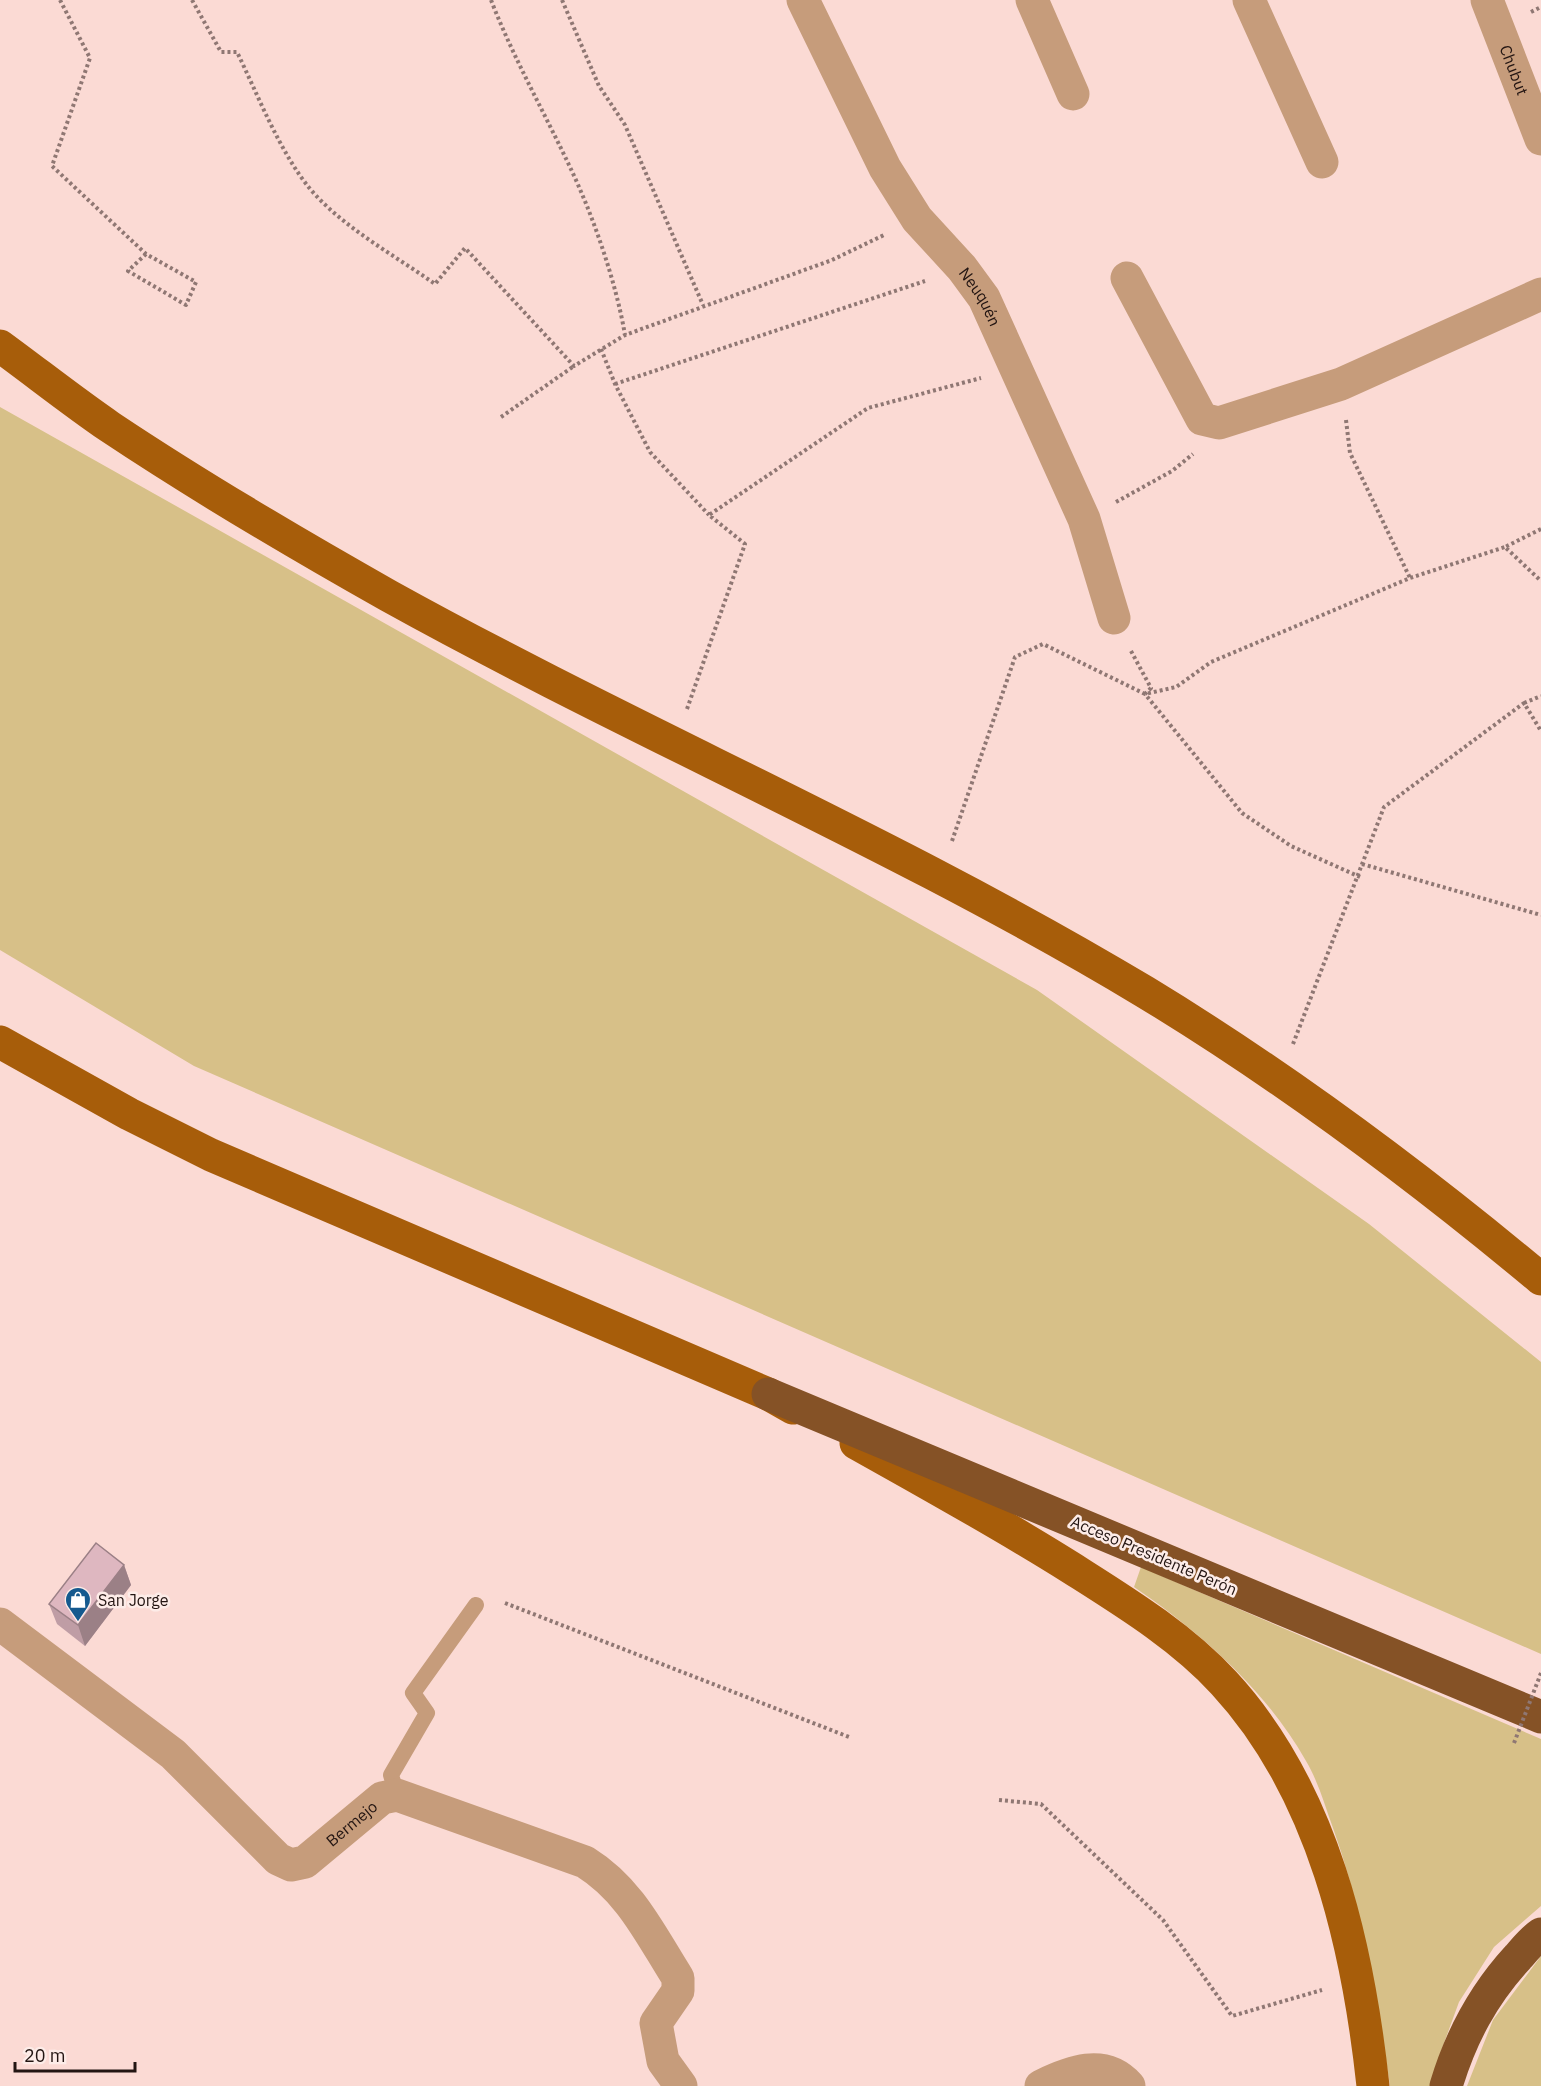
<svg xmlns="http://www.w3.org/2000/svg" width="1541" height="2086" font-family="'IBM Plex Sans',sans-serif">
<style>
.green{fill:#d7c088}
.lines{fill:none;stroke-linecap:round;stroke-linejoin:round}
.path{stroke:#8f7773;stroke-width:4;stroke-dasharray:3 3;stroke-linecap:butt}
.lane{stroke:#c69c7b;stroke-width:16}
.street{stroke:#c69c7b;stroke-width:33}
.primary{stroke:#a75d0a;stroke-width:33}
.highway{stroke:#855226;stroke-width:33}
.path-bridge{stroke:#8f7773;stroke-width:4;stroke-dasharray:3 3;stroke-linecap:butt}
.wall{fill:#bf9da5}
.shaded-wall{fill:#9b8086}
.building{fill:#deb7c0;stroke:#9b8086;stroke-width:1.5}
.labels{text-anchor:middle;stroke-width:5;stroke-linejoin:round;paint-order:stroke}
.street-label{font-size:16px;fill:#231512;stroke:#fdece8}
.poi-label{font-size:16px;fill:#231512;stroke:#fdece8;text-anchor:start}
</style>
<rect width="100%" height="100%" fill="#fbdad4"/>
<path class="green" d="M0,407L1037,990L1369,1224L1541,1362V1654L194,1066L0,950Z
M1141,1567L1541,1739V1906L1494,1947L1459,2002L1440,2054L1433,2086H1390C1377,1998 1363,1912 1333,1828C1325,1806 1318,1781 1306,1761C1266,1690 1200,1632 1134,1587Z
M1541,1956V2086H1467L1493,2020Z"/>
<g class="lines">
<path class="path" d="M60,0L90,58L52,166L146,254L196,282L186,305L128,271L146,254
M192,0L221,52H237C258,95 280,153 311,190C344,228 394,255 435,284L465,248L574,366L625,335L832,260L884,235
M491,0C513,57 543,110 569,165C593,215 616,282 625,335
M562,0L599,86L625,125L703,305
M1531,12L1541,7
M601,349L615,384L650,452L709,515
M615,384L925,281
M501,417L574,366
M1346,420L1350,453L1410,578
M1116,502L1172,471L1193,454
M1541,529L1505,547L1541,581
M1131,651L1151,688L1145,694L1242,813L1291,846L1360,877
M1524,703L1541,696
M687,709L745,544L709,515L868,408L981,378
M952,841L1015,657L1043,644L1145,694L1176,687L1211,662L1410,578L1505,547
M1362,864L1541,915
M1293,1044L1384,807L1524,703L1541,731
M505,1603L849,1737
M999,1800L1041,1804L1163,1920L1232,2016L1322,1990"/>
<path class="lane" d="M397,1795L391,1775L427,1713L413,1693L476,1605"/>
<g class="street">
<path id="s1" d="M803,0L885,168L917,219L962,268L984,298L1084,519L1114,618"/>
<path d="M1032,0L1073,94"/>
<path d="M1249,0L1322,162"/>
<path id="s2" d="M1487,0L1541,139"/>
<path d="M1127,278L1202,419L1219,423L1341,384L1541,294"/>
<path id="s3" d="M0,1624L173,1754L278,1859L291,1865L305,1862L382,1798L397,1795L585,1862C630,1890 650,1934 678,1978V1991L656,2023L663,2061L681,2086"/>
<path d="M1041,2086C1070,2072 1104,2058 1129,2086"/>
</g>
<path class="primary" d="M0,346C37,373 72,401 110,427C200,487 295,543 389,596C638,734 901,845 1145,992C1285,1077 1415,1174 1541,1279
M0,1042L129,1114L211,1155L768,1394L793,1408
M856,1443C929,1484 1002,1524 1073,1569C1125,1602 1182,1637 1224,1683C1323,1790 1358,1946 1373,2086"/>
<path class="highway" d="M768,1394L1541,1717
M1446,2086C1461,2036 1483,1995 1518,1957C1525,1949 1532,1940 1541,1934"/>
<path class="path-bridge" d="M1514,1743L1541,1673"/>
</g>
<path class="wall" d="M124,1565L131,1585L85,1646L57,1624L49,1604Z"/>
<path class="shaded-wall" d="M124,1565L131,1585L85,1646L78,1625Z"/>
<path class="building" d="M96,1543L124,1565L78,1625L49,1604Z"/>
<defs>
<symbol id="shop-pin" viewBox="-11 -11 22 30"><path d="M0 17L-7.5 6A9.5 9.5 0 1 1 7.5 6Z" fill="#155a8f" stroke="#fdece8"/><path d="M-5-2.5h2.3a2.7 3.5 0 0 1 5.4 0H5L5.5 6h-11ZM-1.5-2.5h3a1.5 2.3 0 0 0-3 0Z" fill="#fff"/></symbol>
</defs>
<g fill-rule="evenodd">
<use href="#shop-pin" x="63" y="1585" width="30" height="40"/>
</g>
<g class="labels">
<g class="street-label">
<text dy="6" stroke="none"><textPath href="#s2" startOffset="75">Chubut</textPath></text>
<text dy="6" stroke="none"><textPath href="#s1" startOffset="348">Neuquén</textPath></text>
<text transform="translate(1154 1555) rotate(23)" y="6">Acceso Presidente Perón</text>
<text dy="6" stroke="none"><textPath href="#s3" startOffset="454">Bermejo</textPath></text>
</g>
<g class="poi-label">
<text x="98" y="1606">San Jorge</text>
</g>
</g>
<path d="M15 2062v9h120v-9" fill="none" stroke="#231512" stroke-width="3"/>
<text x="24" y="2062" font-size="18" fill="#231512" stroke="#fdece8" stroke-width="4.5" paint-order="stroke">20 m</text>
</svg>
